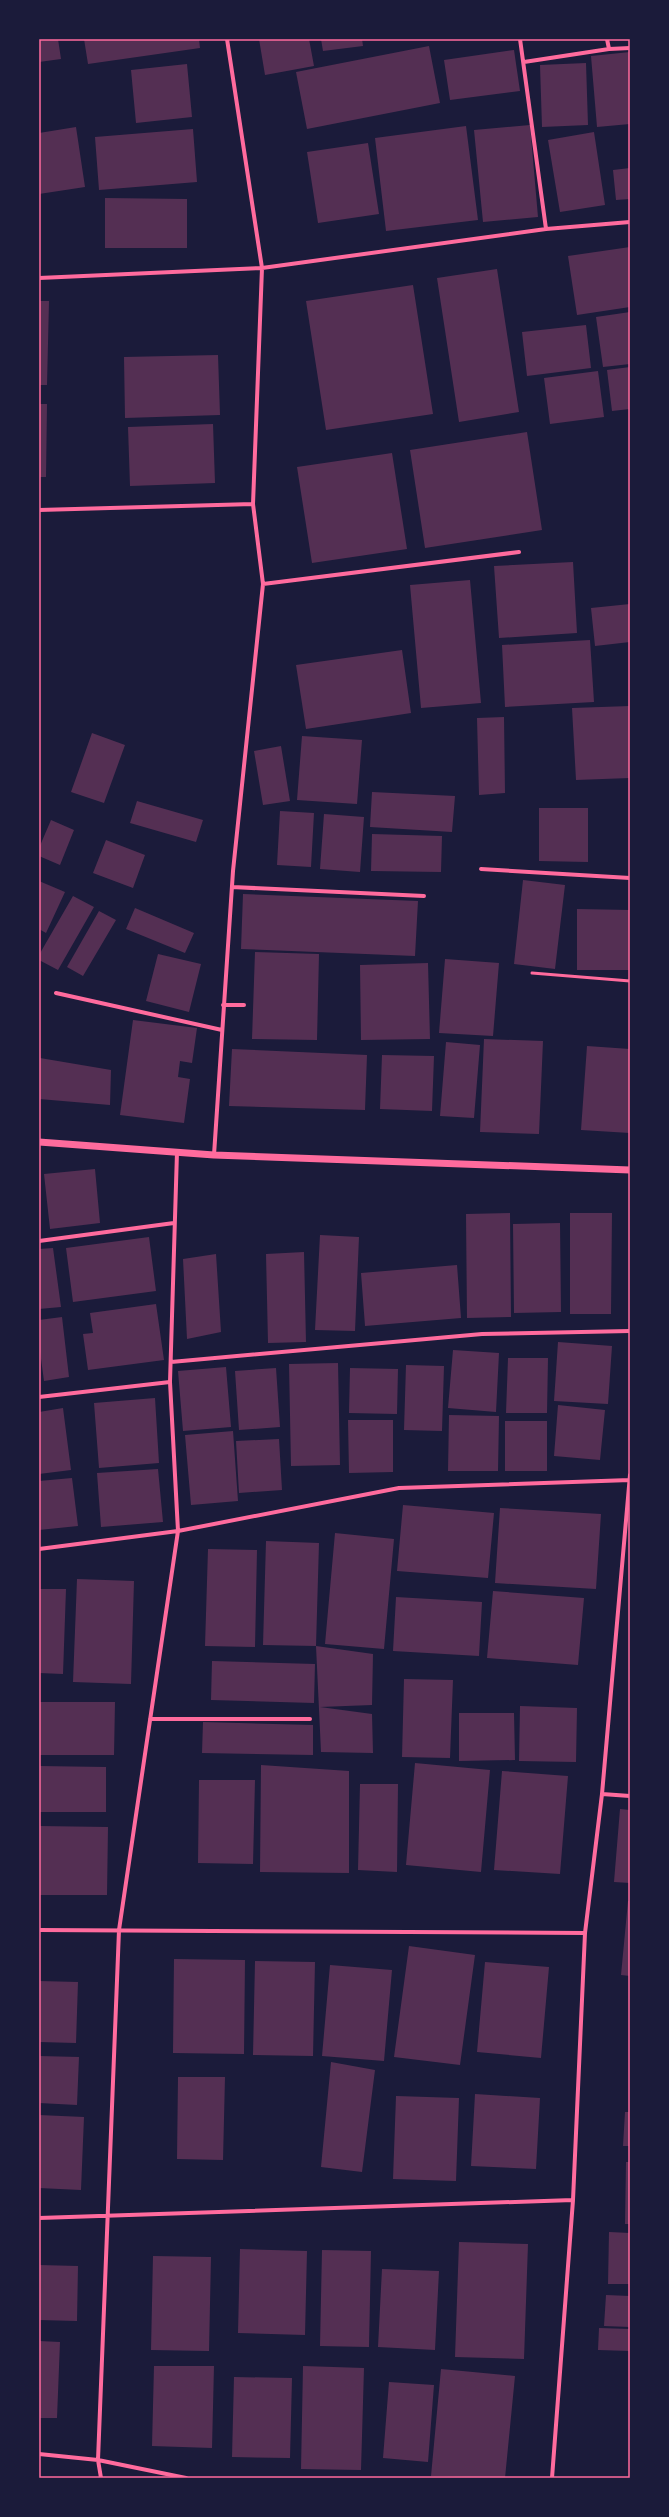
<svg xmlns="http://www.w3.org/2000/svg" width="669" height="2517" font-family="'Nunito Sans',sans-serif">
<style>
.building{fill:#542f53}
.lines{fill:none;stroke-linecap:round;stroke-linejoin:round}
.service{stroke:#ff6b9d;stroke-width:3}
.minor{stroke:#ff6b9d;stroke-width:4}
.tertiary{stroke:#ff6b9d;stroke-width:7}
.neatline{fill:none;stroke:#ff6b9d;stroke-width:1.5}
</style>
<rect width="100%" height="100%" fill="#1b1b3a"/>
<path class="building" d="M39,39H58L61,59L39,62Z
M84,39H199L200,48L88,64Z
M259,39H309L314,66L265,75Z
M321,39H362L363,46L323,51Z
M429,46L440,103L307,129L296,72Z
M514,50L520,91L450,100L444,60Z
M630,52V124L597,127L591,56Z
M586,63L588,125L542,127L540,65Z
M187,64L192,117L136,123L131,70Z
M530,125L538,217L483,222L474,130Z
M466,126L478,220L386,231L375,138Z
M76,127L85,187L39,194V133Z
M193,129L197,182L99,190L95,137Z
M594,132L605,205L560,212L548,140Z
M368,143L379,214L318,223L307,152Z
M630,168V199L616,200L613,170Z
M105,198L187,199V248H105Z
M630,247V307L577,315L568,256Z
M497,269L519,412L459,422L437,278Z
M413,285L433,414L326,430L306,301Z
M39,301H49L47,385H39Z
M630,312V364L603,367L596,317Z
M586,325L591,368L527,376L522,332Z
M218,355L220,415L125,418L124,357Z
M630,367V409L612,411L607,370Z
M598,371L604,417L550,424L544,378Z
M39,404H47L46,477H39Z
M213,424L215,483L130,486L128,427Z
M527,432L542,530L425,548L410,450Z
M392,453L407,549L312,563L297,467Z
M573,562L577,633L499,638L494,566Z
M470,580L481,703L421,708L410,585Z
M630,604V642L595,646L591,608Z
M590,640L594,702L505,707L502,645Z
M402,650L411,713L306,729L296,665Z
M630,706V778L576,780L572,708Z
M504,717L505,793L479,795L477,718Z
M92,733L125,745L104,803L71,792Z
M302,736L362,740L357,804L297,800Z
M281,746L290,801L263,805L254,751Z
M372,792L455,796L452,832L370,827Z
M137,801L203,820L196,842L130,823Z
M539,808H588V862L539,861Z
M280,811L314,813L311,867L277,865Z
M324,814L364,817L360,872L320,869Z
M51,820L74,830L60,865L39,856V848Z
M372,834L442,836L441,872L371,871Z
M106,840L145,855L133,888L93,873Z
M523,880L565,885L555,969L514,964Z
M39,881L65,892L46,933L39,929Z
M243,894L418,901L415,956L241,949Z
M73,896L94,907L58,970L39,960V955Z
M135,908L194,933L185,953L126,929Z
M577,909L630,910V970H577Z
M99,911L116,920L83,976L67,967Z
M255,952L319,954L317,1040L252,1039Z
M158,954L201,964L189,1012L146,1001Z
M445,959L499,963L493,1036L439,1033Z
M428,963L430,1039L361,1040L360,965Z
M133,1020L197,1028L192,1063L180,1061L178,1077L190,1079L184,1123L120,1115Z
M484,1039L543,1041L539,1134L480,1132Z
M446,1042L480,1045L474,1118L440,1116Z
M587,1046L630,1049V1133L581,1130Z
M232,1049L367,1055L365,1110L229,1106Z
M382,1055L434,1056L432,1111L380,1109Z
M40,1058L111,1070L110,1105L39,1099Z
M95,1169L100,1223L50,1229L44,1174Z
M510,1213L511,1317L467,1318L466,1214Z
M570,1213H612L611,1314H570Z
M560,1223L561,1312L514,1313L513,1224Z
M320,1235L359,1237L355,1331L315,1330Z
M149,1237L156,1291L73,1302L66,1248Z
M53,1248L61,1307L39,1309V1249Z
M304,1252L306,1342L268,1343L266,1254Z
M216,1254L221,1332L187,1339L183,1259Z
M457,1265L461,1318L365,1326L361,1273Z
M156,1304L164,1360L88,1370L83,1334L93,1333L90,1313Z
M62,1317L69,1377L44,1381L39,1344V1320Z
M558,1342L612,1346L608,1404L554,1401Z
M453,1350L499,1353L496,1412L448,1408Z
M508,1358H548L547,1413H506Z
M338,1363L340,1465L291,1466L289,1364Z
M406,1365L444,1366L442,1431L404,1430Z
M226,1367L231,1427L183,1431L178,1371Z
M276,1368L280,1427L239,1430L235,1371Z
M350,1368L398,1369L397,1414L349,1413Z
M155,1398L159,1463L99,1468L94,1403Z
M558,1405L605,1410L600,1460L554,1456Z
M63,1408L71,1470L39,1474V1412Z
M449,1415L499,1416L498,1471H448Z
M348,1420H393V1472L349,1473Z
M505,1421H547V1471H505Z
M233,1431L238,1501L191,1505L185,1435Z
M279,1439L282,1490L239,1493L236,1441Z
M158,1469L163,1522L101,1527L97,1473Z
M72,1478L78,1526L39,1530V1481Z
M403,1505L494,1513L488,1578L397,1571Z
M500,1508L601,1514L596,1589L495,1583Z
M335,1533L394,1539L384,1649L325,1644Z
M266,1541L319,1543L316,1646L263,1645Z
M208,1549L257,1550L255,1647L205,1646Z
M77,1579L134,1581L131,1684L73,1682Z
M39,1589H66L63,1674L39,1673Z
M493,1591L584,1598L578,1665L487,1658Z
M396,1597L482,1602L479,1656L393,1651Z
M316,1646L373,1654L372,1705L320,1707L372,1714L373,1753L321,1752Z
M212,1661L315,1664L314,1703L211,1700Z
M404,1679L453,1680L450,1758L402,1757Z
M39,1702H115L114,1755H39Z
M520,1706L577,1708L576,1762L519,1761Z
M459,1713H514L515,1760L459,1761Z
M203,1722L313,1725V1755L202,1753Z
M415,1763L490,1770L481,1872L406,1865Z
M261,1765L349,1771V1873L260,1872Z
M39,1766L106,1767V1812H39Z
M502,1771L568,1776L560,1874L494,1870Z
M199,1780H255L253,1864L198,1863Z
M360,1784H398L397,1872L358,1870Z
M620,1809L630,1810V1883L614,1882Z
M39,1826L108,1827L107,1895H39Z
M628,1901H630V1976L621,1975Z
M409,1946L475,1955L460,2065L394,2057Z
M174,1959L245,1960L244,2054L173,2053Z
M255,1961L315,1962L313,2056L253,2055Z
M485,1962L549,1967L541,2058L477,2052Z
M330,1965L392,1970L384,2061L322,2056Z
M39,1981L78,1982L76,2043L39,2042Z
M39,2056L79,2057L77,2105L39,2103Z
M331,2062L375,2070L362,2172L321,2167Z
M178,2077H225L223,2160L177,2159Z
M475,2094L540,2098L536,2169L471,2166Z
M396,2096L459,2098L456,2181L393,2179Z
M625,2112H630V2146H623Z
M39,2115L84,2117L81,2190L39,2188Z
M626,2162H630V2224H625Z
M609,2232L630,2233V2284H608Z
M459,2242L528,2244L524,2359L455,2357Z
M240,2249L307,2251L305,2335L238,2333Z
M322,2250L371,2251L369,2347L320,2346Z
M153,2256L211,2257L209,2351L151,2350Z
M39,2265L78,2266L77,2321L39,2320Z
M382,2269L439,2271L435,2350L378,2347Z
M606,2295L630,2296V2327L604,2326Z
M599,2328L630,2329V2351L598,2350Z
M39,2341L60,2342L57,2418H39Z
M154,2366H214L212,2448L152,2446Z
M303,2366L364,2368L361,2470L301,2469Z
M441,2369L515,2376L505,2478L431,2476Z
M234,2377L292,2378L290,2458L232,2457Z
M389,2382L434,2385L428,2462L383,2458Z"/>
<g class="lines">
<path class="service" d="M532,973L630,981"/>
<path class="minor" d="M520,39L546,229
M607,39L609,49L630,48
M524,62L609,49
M39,278L262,268L546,229L630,222
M39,510L253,504
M263,584L519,552
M481,869L630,878
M232,887L424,896
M56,993L222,1030
M223,1005H244
M214,1155L233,871L263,584L253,504L262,268L227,39
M39,1241L174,1223
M171,1362L482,1334L630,1331
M39,1397L170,1382
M39,1549L178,1531L399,1488L630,1480
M150,1719H310
M602,1794L630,1796
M39,1930L585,1933
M39,2218L573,2200
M39,2454L98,2460L186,2478
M101,2478L98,2460L119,1930L178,1531L170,1382L177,1152
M552,2478L573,2200L585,1933L602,1794L630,1475"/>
<path class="tertiary" d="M39,1142L214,1155L630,1170"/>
</g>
<rect width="669" height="2517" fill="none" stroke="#1b1b3a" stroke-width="80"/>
<rect x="40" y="40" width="589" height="2437" class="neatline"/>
</svg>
